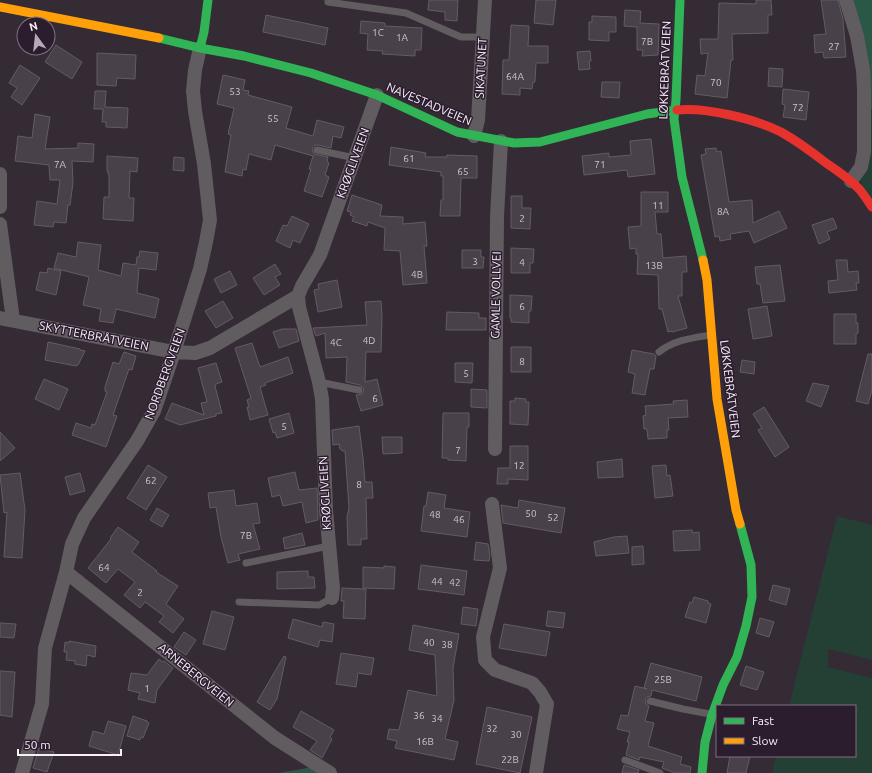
<svg xmlns="http://www.w3.org/2000/svg" width="872" height="773" font-family="Ubuntu,sans-serif">
<style>
.green{fill:#243f34}
.forest{fill:#2b5746}
.building{fill:#49414a;stroke:#635c64}
.lines{fill:none;stroke-linecap:round;stroke-linejoin:round}
.lane{stroke:#605c60;stroke-width:7}
.street{stroke:#605c60;stroke-width:14}
.fast{stroke:#30b455;stroke-width:9}
.slow{stroke:#ff9f0a;stroke-width:9}
.jam{stroke:#e5322d;stroke-width:9}
.labels{text-anchor:middle;stroke-width:3;stroke-linejoin:round;paint-order:stroke}
.number-label{font-size:10px;fill:#cdc4cf}
.street-label{font-size:12px;fill:#f9effb;stroke:#2c1d2e}
</style>
<rect width="100%" height="100%" fill="#342b35"/>
<path class="green" d="M872,109V207L861,191L864,115Z
M837,516L872,525V660L828,649V667L872,678V773H772L776,756H855V706H789Z"/>
<path class="forest" d="M846,0H872V109L864,115Z
M319,766L330,773H278Z"/>
<path class="building" d="M429,0H458L457,21L445,20V12L428,10Z
M536,0H556L553,25L534,23Z
M756,0H771L772,15H768V33L732,34L733,60H731L727,98L695,94L697,75L705,76L708,53L701,54L700,39H718L719,3L756,4Z
M821,0H838L843,19L846,57L824,58L823,52L815,53L814,35L826,34Z
M625,10L641,11L640,23L659,24L658,55L642,56L643,50H637V27L624,26Z
M266,15L328,28L325,45L263,32Z
M592,16L616,17V32H609V41L589,40V22H592Z
M361,21L385,23V26L422,28L421,50H415V56L382,54L383,51L367,50L368,34L360,33Z
M511,25L529,26L528,46H548V63H536L535,82H533L532,89L520,88V95L502,94L503,60H509Z
M56,45L82,62L72,79L45,62Z
M590,51L591,61H589L590,69L579,70L577,52Z
M97,53L136,55L135,79L117,78L116,86L97,85Z
M20,65L40,78L22,105L11,97L17,88L9,83Z
M769,68L783,69L782,87L768,86Z
M223,75L245,80L243,90L249,91L248,95L292,107L286,128L313,136L317,120L344,127L341,138L333,136L331,148L318,145H315L312,149L314,154L328,157L327,162L329,163L325,175L329,177L322,197L304,191L311,169H309L313,156L275,145L271,160L249,154L246,170L243,169L242,176L225,172L231,135L228,134L234,108L217,104Z
M602,82H620L619,98L601,97Z
M783,89L809,92L806,120L783,117L785,105L782,104Z
M95,91H106L105,107L128,108L127,128L106,127V122H102L103,109H94Z
M35,114L50,117L45,149L78,148V143L94,144L93,162L72,161L73,183L70,205H68L66,223L54,222L53,227L34,225L37,201L57,204L60,180H50L49,165L15,161L18,136L32,138Z
M651,139L655,174L628,177L627,170L584,175L582,156L609,153V157L631,155L630,141Z
M391,147L426,153L425,157H447V155L477,156V178H461L460,216H440L441,200H443V176H441V172L389,165Z
M716,148L717,152L721,151L729,202L752,200L753,223L779,211L787,228L754,243L749,231L730,234L731,239L720,241L719,236L715,237L701,155L706,154L705,149Z
M107,156L138,158L137,172L130,171L129,198H134L133,221L103,219L104,197H109V174H108V171H107Z
M174,157L184,158V171L173,170Z
M641,192H668V212H655L657,234H661L663,258L686,256L687,272H682V296H678L687,328L672,332L671,331L668,332L662,309H659L658,275L637,274L638,254H636V248L630,249L628,227L641,226Z
M352,195L382,205L380,216L403,217V224L425,222L427,246H424L427,283L403,285L400,251L384,250L385,228L368,222L367,226L352,221L354,217L350,215L351,212L347,211Z
M511,196H522V208H531L530,229L511,228Z
M292,216L309,224L300,243L293,240L290,248L276,241L283,225L287,226Z
M833,218L837,228L827,232L830,239L819,244L812,225Z
M78,242L101,245L98,270L121,276L123,263L136,265L137,257H139L140,251L158,253L156,270L139,268L137,293L157,298L159,299L155,318L116,309L113,323L99,321L101,309L83,305L89,277L54,268L58,253L76,257Z
M511,248L534,249L533,263H530V273H511Z
M462,250H481V257H484L483,268H462Z
M836,260H847L848,272L858,271L859,283H856L857,290L829,293L828,281L838,280Z
M275,264L281,274L275,277L280,285L264,295L253,278Z
M780,265L785,301L763,303L760,284H757L755,267Z
M48,268L61,271L56,295L36,290L40,272L47,273Z
M230,271L237,285L221,293L214,279Z
M337,280L342,307L318,312L314,290L319,289L318,284Z
M510,295L532,296L531,311H529V323L511,322V318H510Z
M223,301L233,318L216,328L205,311Z
M381,301L382,317L381,352H366L365,382L377,379L383,405L361,411L356,395L362,394L364,389L360,385L346,382L347,357L326,358L325,333L316,336L313,328L367,325L365,302Z
M767,306L772,336L753,339L748,309Z
M447,312L479,313V318H486V330H446Z
M834,314H856V323H858V333L856,334V344H834Z
M282,329H296L299,341L279,348L273,332Z
M48,342L80,349V350L85,351L78,365H77L76,366L45,360Z
M252,343L260,367L288,357L293,373L265,383L266,385L260,387L268,415L250,420L247,407H249L247,400L251,398L235,348Z
M511,347H531V372H511Z
M632,350L654,354L656,356L654,369H650L645,395L632,393L635,374L628,372Z
M124,352L136,356L132,370L129,369L113,415L117,416L106,447L72,435L76,423L91,428L92,424L95,425L107,392L105,391V387L113,362L119,364Z
M868,354H872V390L868,404L856,401Z
M742,360L755,362L754,374L740,372Z
M216,363L222,382L216,384L215,386L222,413L216,414V416L180,425L165,419L172,403L204,415L201,403L207,402L198,368Z
M455,363H473L472,383L455,382Z
M44,379L68,389L59,410L35,399Z
M813,383L829,386L821,407L806,401Z
M471,389L487,390V408L471,407Z
M515,398L526,399L525,402H529L528,425L510,424V401H515Z
M687,400L688,417L668,418L669,430H667V438L648,439L647,429H644L643,416L646,415L645,406L674,404L673,401Z
M764,407L789,447L775,457L758,430L762,428L753,414Z
M289,413L294,433L277,438L275,432L273,433L269,419Z
M443,413H469V427H467L466,461L448,460V458H442Z
M359,426L363,458L365,482H372L373,498H366L367,539H361V545H348L347,517L349,508L345,451H342L341,449H340L339,444L333,445L332,430Z
M0,432L15,448L0,461Z
M382,437H402V453L383,454Z
M510,446H528V480L508,479V484H497L498,468H510Z
M622,459L623,477L598,478L597,462Z
M148,465L167,477L146,510L127,498Z
M666,465L667,476L670,475L673,496L655,498L652,466Z
M295,472L299,490L317,488L318,520L306,523L302,502L283,506L280,495L272,497L268,478Z
M20,473L25,510L22,558L4,557L7,512L4,513L0,475Z
M80,473L85,491L70,495L65,477Z
M234,490L236,506L257,503L260,523L253,524L260,549L238,554L240,560L228,563L221,537L216,507L210,508L208,493Z
M428,492L446,495L444,508L470,512L467,537L421,531L424,506H426Z
M519,500L565,508L561,533L503,523L501,505L518,508Z
M157,508L169,515L162,527L150,520Z
M118,527L139,542L132,552L157,571L156,572L178,586L166,604L184,619L173,633L159,622L164,616L145,602L140,608L124,595L135,582L118,569L106,583L88,568L111,539L110,538Z
M692,530L693,533L699,532L700,550L674,551L673,531Z
M302,533L305,545L285,549L283,538Z
M627,536L629,553L596,556L594,542L614,537Z
M476,542L488,544L490,555L489,561L474,560Z
M643,546L644,564L632,565V547Z
M421,565L467,571L464,595L418,589Z
M384,566L395,567L394,589L363,588V567L384,568Z
M308,571V577H314L315,588L277,589V572Z
M773,585L790,589L786,605L769,600Z
M342,588L366,589L365,619L343,618L344,601H341Z
M694,597L708,601V603L711,604L706,623L685,617L690,602L692,603Z
M463,607L478,609L476,626L461,624Z
M212,611L234,617L225,650L203,644Z
M548,611L565,613L563,628L546,626Z
M760,618L774,622L769,637L756,633Z
M293,619L322,627L323,622L334,624L332,642L320,640L318,647L288,638Z
M0,623L16,624L14,638L0,637Z
M504,624L550,632L546,656L499,648Z
M413,625L459,634L453,668L454,700L445,739L458,742L454,760L395,748L397,741L387,739L389,729L399,730L408,690L437,696L435,655L409,650Z
M184,632L196,640L186,655L174,647Z
M69,641L96,646L95,657L87,655L86,666L75,664V661L66,660L67,652H64L65,642L69,643Z
M341,653L374,658L371,675L358,673L356,687L336,684Z
M284,656L286,657L277,699L270,710L257,702Z
M159,659L163,662L164,661L173,668L157,690L155,703L138,699L140,693L128,690L131,673L147,675Z
M651,663L702,677L696,701L652,690L651,696L647,697L645,700L646,704L649,706L645,721L654,723L648,746L682,757L680,764L691,767L690,773H675L662,768L664,762L640,757L639,760L626,755L629,742H627L630,732L617,729L621,715L628,716L635,686L647,689L644,688Z
M746,666L764,672L757,690L740,685Z
M0,671L15,672L12,717L0,715Z
M487,707L532,717L520,773L476,764Z
M301,711L334,730L330,737L332,739L331,741L322,758L310,750L317,741L293,727Z
M133,716L147,721V722L149,723L143,738L141,737L140,740L127,736Z
M108,721L126,726L118,755L89,746L93,731L104,734Z
M39,748L54,752L47,772L33,768Z
M730,756H750L746,773H727Z
M624,765L639,770L638,773H622Z"/>
<g class="lines">
<path class="lane" d="M328,0V2L406,13L461,37H483
M317,150L355,158
M659,352C674,340 692,338 711,335
M319,382L359,390
M246,563L329,546
M239,602L319,605L332,598
M650,701L683,709L710,714
M625,760L660,773"/>
<path class="street" d="M846,0L857,36L863,70L864,89V152L861,167L851,181
M474,136L478,120L485,0
M0,174V207
M0,224L13,320
M298,296L299,307L319,382L322,399L326,510L333,588L332,598
M0,318L174,352L195,353L210,348L298,296L302,286L320,255L377,95
M495,449L497,217L501,141
M492,504L500,568L483,637L485,660L495,670L532,683L540,692L547,704L536,773
M66,572L275,738L330,773
M22,773L42,704L45,648L66,572L72,544L84,518L137,441L154,411L174,352L200,269L206,242L210,220L204,164L195,111L193,91L195,70L200,48"/>
<path class="fast" d="M680,0L676,100L674,119L682,177L703,260
M159,38L200,48L244,56L311,73L377,95L457,132L514,143L540,142L647,114L677,110
M200,48L204,32L208,0
M702,773L705,742L712,715L723,685L737,657L746,626L752,597L751,565L740,524"/>
<path class="slow" d="M0,7L159,38
M703,260L707,280L717,399L736,510L740,524"/>
<path class="jam" d="M677,110C706,107 755,119 781,132C797,141 812,152 826,163C838,171 850,179 860,190C864,195 868,201 872,207"/>
</g>
<g class="labels">
<g class="number-label">
<text x="378" y="36">1C</text>
<text x="402" y="41">1A</text>
<text x="647" y="45">7B</text>
<text x="834" y="50">27</text>
<text x="515" y="80">64A</text>
<text x="716" y="86">70</text>
<text x="235" y="95">53</text>
<text x="798" y="111">72</text>
<text x="273" y="122">55</text>
<text x="409" y="162">61</text>
<text x="60" y="168">7A</text>
<text x="600" y="168">71</text>
<text x="463" y="175">65</text>
<text x="658" y="209">11</text>
<text x="723" y="215">8A</text>
<text x="522" y="222">2</text>
<text x="475" y="265">3</text>
<text x="522" y="266">4</text>
<text x="654" y="269">13B</text>
<text x="417" y="278">4B</text>
<text x="522" y="310">6</text>
<text x="369" y="344">4D</text>
<text x="336" y="346">4C</text>
<text x="522" y="365">8</text>
<text x="466" y="377">5</text>
<text x="375" y="402">6</text>
<text x="284" y="430">5</text>
<text x="458" y="454">7</text>
<text x="519" y="469">12</text>
<text x="151" y="484">62</text>
<text x="359" y="488">8</text>
<text x="531" y="517">50</text>
<text x="435" y="518">48</text>
<text x="553" y="521">52</text>
<text x="459" y="523">46</text>
<text x="246" y="539">7B</text>
<text x="104" y="571">64</text>
<text x="437" y="585">44</text>
<text x="455" y="586">42</text>
<text x="140" y="596">2</text>
<text x="429" y="646">40</text>
<text x="447" y="648">38</text>
<text x="663" y="683">25B</text>
<text x="147" y="692">1</text>
<text x="419" y="719">36</text>
<text x="437" y="722">34</text>
<text x="492" y="732">32</text>
<text x="516" y="738">30</text>
<text x="425" y="745">16B</text>
<text x="510" y="763">22B</text>
</g>
<g class="street-label">
<text transform="translate(481 68) rotate(-87)" y="4">SIKATUNET</text>
<text transform="translate(665 70) rotate(-88)" y="4">LØKKEBRÅTVEIEN</text>
<text transform="translate(429 104) rotate(23)" y="4">NAVESTADVEIEN</text>
<text transform="translate(353 163) rotate(-70)" y="4">KRØGLIVEIEN</text>
<text transform="translate(496 295) rotate(-89)" y="4">GAMLE VOLLVEI</text>
<text transform="translate(94 336) rotate(11)" y="4">SKYTTERBRÅTVEIEN</text>
<text transform="translate(165 374) rotate(-70)" y="4">NORDBERGVEIEN</text>
<text transform="translate(730 389) rotate(83)" y="4">LØKKEBRÅTVEIEN</text>
<text transform="translate(325 493) rotate(-93)" y="4">KRØGLIVEIEN</text>
<text transform="translate(196 675) rotate(39)" y="4">ARNEBERGVEIEN</text>
</g>
</g>
<rect x="716" y="705" width="140" height="52" fill="#2c1d2e" stroke="#7e7180"/>
<rect x="724" y="718" width="20" height="6" fill="#30b455" stroke="#7e7180"/>
<text x="752" y="725" font-size="12" fill="#f9effb">Fast</text>
<rect x="724" y="738" width="20" height="6" fill="#ff9f0a" stroke="#7e7180"/>
<text x="752" y="745" font-size="12" fill="#f9effb">Slow</text>
<g transform="translate(36 36) rotate(345)"><circle r="19" fill="#2c1d2e" stroke="#7e7180"/>
<path d="M0-3L7 15L0 10L-7 15Z" fill="#b4aab6"/>
<text y="-6" font-size="11" font-weight="bold" text-anchor="middle" fill="#f9effb">N</text>
</g>
<path d="M18 749v6h103v-6" fill="none" stroke="#f9effb" stroke-width="2"/>
<text x="24" y="749" font-size="12" fill="#f9effb" stroke="#2c1d2e" stroke-width="3" paint-order="stroke">50 m</text>
</svg>
